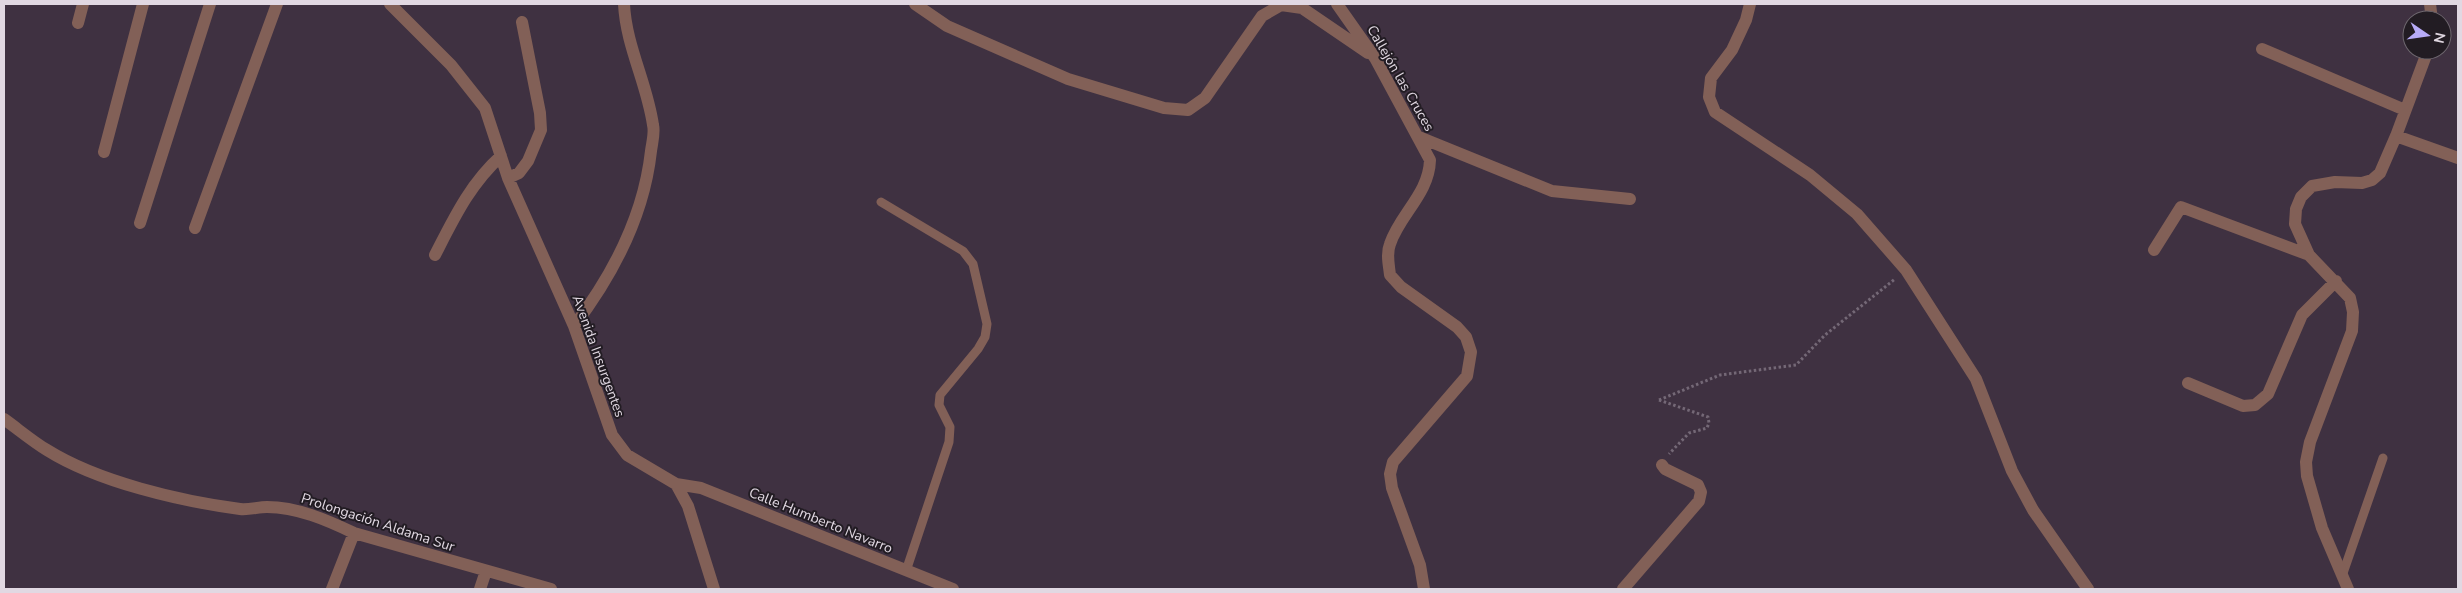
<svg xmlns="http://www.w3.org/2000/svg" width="2462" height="593" font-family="'Nunito Sans',sans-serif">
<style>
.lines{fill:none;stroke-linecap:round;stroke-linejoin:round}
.path{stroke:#746876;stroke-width:3;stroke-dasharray:2.5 2.5;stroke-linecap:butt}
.lane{stroke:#826057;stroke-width:9}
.street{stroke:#826057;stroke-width:12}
.labels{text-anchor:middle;stroke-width:4;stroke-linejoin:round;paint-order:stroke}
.street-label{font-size:14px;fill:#e1d8e2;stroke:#221c23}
</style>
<rect width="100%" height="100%" fill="#3f3141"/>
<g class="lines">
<path class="path" d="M1659,400L1720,375L1796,365L1825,335L1895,279
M1659,400L1708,417L1709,423L1707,428L1689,433L1669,454"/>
<path class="lane" d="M881,202L963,251L973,264L987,324L985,337L978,349L940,395L939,405L950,427L949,442L906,571
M2342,576L2383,458"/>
<path class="street" d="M390,4L451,65L485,108L508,178L574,326L612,435L627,455L676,484L688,506L714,589
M915,4L947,26L1068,79L1164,108L1188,110L1205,98L1262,16L1281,5L1302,8L1368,53
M1337,4L1375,58L1430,160C1429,194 1400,214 1390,244C1386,254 1389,265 1390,275L1401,287L1457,327L1466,337L1471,352L1467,376L1393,462L1390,474L1392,488L1420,565L1424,589
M1750,4L1746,20L1732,50L1711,78L1709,97L1715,112L1810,175L1857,214L1906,270L1976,379L2012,471L2033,510L2088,589
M2430,4L2432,20
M78,23L83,4
M2262,49L2405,110
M2396,136L2458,158
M1419,137L1552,191L1630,199
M104,152L143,4
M508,178L519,173L528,161L541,130L540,113L522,22
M140,223L210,4
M195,228L277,4
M2154,250L2181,207L2309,255
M435,255C454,218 470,184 501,156
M574,326C612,276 644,215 651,151C652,143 655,133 653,125C647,83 626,46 624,4
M2188,383L2243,406L2255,405L2268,394L2302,315L2336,281
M4,419C18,429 32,441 47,450C98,482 180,501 240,509C249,510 258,507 267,507C297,507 327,520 354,533L551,589
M676,484L701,488L953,589
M332,589L354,533
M480,589L486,571
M1623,589L1699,501L1701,492L1698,485L1665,469L1662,465
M2348,589L2322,528L2307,476L2306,462L2310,442L2352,331L2353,312L2350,298L2309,255L2295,224L2296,209L2301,197L2312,186L2335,182L2362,183L2372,180L2380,173L2396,136L2428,50"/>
</g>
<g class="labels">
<g class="street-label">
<text transform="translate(1401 78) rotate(60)" y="5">Callejón las Cruces</text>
<text transform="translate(599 356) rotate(70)" y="5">Avenida Insurgentes</text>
<text transform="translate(821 520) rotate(22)" y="5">Calle Humberto Navarro</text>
<text transform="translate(378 522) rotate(18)" y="5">Prolongación Aldama Sur</text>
</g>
</g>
<rect width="2462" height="593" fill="none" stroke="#e1d8e2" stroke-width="10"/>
<g transform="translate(2427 35) rotate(103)"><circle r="24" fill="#221c23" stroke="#6e676f"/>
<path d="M0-4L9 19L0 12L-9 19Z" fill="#b7abf8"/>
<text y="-8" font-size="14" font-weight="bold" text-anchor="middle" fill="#e1d8e2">N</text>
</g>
</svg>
